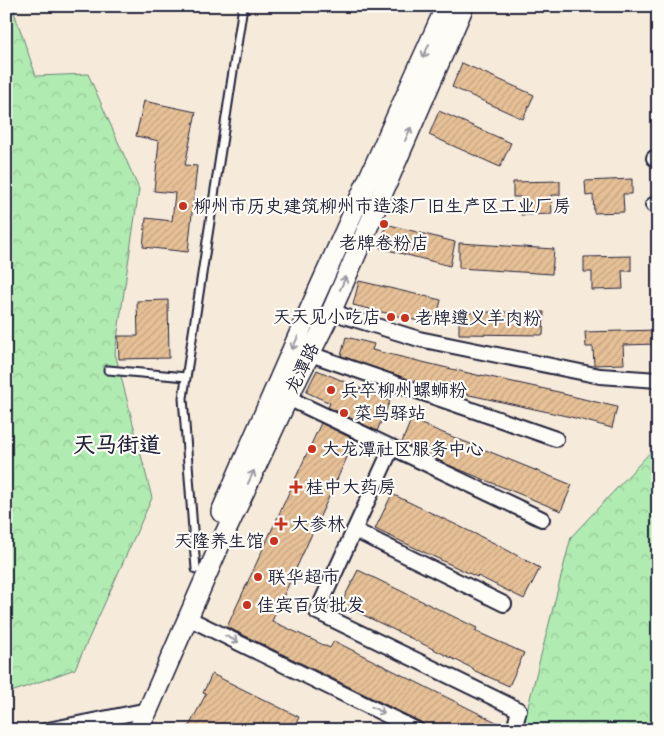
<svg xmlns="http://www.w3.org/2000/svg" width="664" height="736" font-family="Mynerve,'LXGW WenKai TC',sans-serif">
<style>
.forest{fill:url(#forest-crowns);stroke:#698676}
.building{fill:url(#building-hatch);stroke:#22223b}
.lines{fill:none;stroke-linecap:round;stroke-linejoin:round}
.lane-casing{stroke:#22223b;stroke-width:11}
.street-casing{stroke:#22223b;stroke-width:18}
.secondary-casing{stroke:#22223b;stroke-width:22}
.lane{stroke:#fdfcf7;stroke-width:7}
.street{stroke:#fdfcf7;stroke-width:14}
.secondary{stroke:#fdfcf7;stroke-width:19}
.oneway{stroke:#9a9aa2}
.poi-dot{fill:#c8321e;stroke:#fdfcf7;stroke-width:2}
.labels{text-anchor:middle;stroke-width:4.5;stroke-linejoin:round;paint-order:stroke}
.poi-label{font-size:18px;fill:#22223b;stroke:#fdfcf7;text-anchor:start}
.street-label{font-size:18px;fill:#22223b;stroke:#fdfcf7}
.district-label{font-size:22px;font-weight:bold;fill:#22223b;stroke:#fdfcf7}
</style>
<defs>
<pattern id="forest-crowns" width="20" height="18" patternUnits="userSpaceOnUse" patternTransform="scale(1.25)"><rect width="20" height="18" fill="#b0ebb1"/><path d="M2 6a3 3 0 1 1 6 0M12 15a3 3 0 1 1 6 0" fill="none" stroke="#97c999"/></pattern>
<pattern id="building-hatch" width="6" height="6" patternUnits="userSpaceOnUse" patternTransform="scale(1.25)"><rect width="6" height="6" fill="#e6c096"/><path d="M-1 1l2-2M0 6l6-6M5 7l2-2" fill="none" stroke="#c5a582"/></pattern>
</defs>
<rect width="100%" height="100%" fill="#f6eada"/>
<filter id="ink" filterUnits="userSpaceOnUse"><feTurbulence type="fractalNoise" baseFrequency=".02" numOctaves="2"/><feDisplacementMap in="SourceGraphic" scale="10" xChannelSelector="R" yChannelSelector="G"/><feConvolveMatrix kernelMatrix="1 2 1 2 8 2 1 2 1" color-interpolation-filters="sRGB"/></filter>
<g filter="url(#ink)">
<path class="forest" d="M6,6H16L14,12L36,76L88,74L139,189L115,353L152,498L75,669L6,694Z
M658,444V730H522L571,537Z"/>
<path class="building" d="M462,63L534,95L523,119L452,87Z
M144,101L196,112L185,165L197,166L188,252L143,247L146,218L172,221L175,193L154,191L159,141L136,136Z
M439,111L511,143L500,167L429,135Z
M632,179V194H623L624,212L594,213L593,195L586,196L585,181Z
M560,181V195H551L552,214L521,215V197H513V182Z
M386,224L455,242L450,266L380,248Z
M459,243L554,249L552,274L459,268Z
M631,256V271H622L623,289L592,290V272H584V257Z
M359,281L441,300L435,325L353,305Z
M168,300L169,358L119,359L118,336H138L137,301Z
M459,312H544L543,335L459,334Z
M658,330V344L623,345L624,364L594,365L593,347H586L585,332Z
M346,337L374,344L372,350L481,376V375L563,393V394L617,407L612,428L571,417L428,386L341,356Z
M317,370L390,401L377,431L328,407L330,403L306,392Z
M411,420L572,485L561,511L446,464L402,442Z
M321,423L355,440L272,621L330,648L334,641L506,727L505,730H428L425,728L424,725L421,722L227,627Z
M392,494L494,543L540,568L524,599L478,576L477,577L375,529Z
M358,570L477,628L475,631L524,653L509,686L473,670L474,669L341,604Z
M212,674L299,717L293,730H187L206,694L203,693Z"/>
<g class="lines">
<defs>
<path id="lane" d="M108,370L186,377
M196,569L183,398L243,6"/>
<path id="street" d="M654,158L658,157
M653,205H658
M332,310L344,316L419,339L600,376L658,380
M310,354L556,439
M288,398L542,519
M392,447L317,612L519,710L514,730
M354,530L504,604
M188,618L417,730
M48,730L148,710"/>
<path id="secondary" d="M221,512L312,304L446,6
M138,730L148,710L221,542L288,398L332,310L464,6"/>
</defs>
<use href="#lane" class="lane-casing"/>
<use href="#street" class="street-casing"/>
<use href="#secondary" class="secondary-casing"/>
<use href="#lane" class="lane"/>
<use href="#street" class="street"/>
<use href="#secondary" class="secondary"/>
</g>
<defs><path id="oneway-shaft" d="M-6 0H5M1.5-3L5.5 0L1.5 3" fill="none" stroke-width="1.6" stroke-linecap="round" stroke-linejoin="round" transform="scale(1.25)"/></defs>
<g class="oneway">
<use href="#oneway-shaft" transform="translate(426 51) rotate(114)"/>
<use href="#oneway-shaft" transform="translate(408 134) rotate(-66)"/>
<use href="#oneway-shaft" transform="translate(343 283) rotate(-66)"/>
<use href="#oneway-shaft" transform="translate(295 343) rotate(114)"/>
<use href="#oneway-shaft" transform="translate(251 477) rotate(-65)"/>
<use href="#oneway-shaft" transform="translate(232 639) rotate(26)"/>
<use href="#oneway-shaft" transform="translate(378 710) rotate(26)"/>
</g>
</g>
<g class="poi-dot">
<circle cx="183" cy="206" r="5"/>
<circle cx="384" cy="224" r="5"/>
<circle cx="391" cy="317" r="5"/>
<circle cx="405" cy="318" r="5"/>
<circle cx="331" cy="390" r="5"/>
<circle cx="344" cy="413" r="5"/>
<circle cx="312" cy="449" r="5"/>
<path d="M293.5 479.5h5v5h5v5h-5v5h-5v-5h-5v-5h5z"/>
<path d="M278.5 516.5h5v5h5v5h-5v5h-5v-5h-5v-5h5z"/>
<circle cx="274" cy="541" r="5"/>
<circle cx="258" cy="577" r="5"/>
<circle cx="247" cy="605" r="5"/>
</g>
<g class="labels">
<g class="poi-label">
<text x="193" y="212">柳州市历史建筑柳州市造漆厂旧生产区工业厂房</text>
<text x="384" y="249" text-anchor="middle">老牌卷粉店</text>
<text x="381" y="323" text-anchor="end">天天见小吃店</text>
<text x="415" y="324">老牌遵义羊肉粉</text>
<text x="341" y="396">兵卒柳州螺蛳粉</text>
<text x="354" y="419">菜鸟驿站</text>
<text x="322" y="455">大龙潭社区服务中心</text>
<text x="306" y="493">桂中大药房</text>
<text x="291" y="530">大参林</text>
<text x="264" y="547" text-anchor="end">天隆养生馆</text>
<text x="268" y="583">联华超市</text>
<text x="257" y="611">佳宾百货批发</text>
</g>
<g class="street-label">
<text transform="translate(302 368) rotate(-64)" y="6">龙潭路</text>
</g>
<g class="district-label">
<text x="117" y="452">天马街道</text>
</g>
</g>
<rect width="664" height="736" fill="none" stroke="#fdfcf7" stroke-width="25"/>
<rect x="12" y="12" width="639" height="711" fill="none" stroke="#22223b" stroke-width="2" filter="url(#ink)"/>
</svg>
